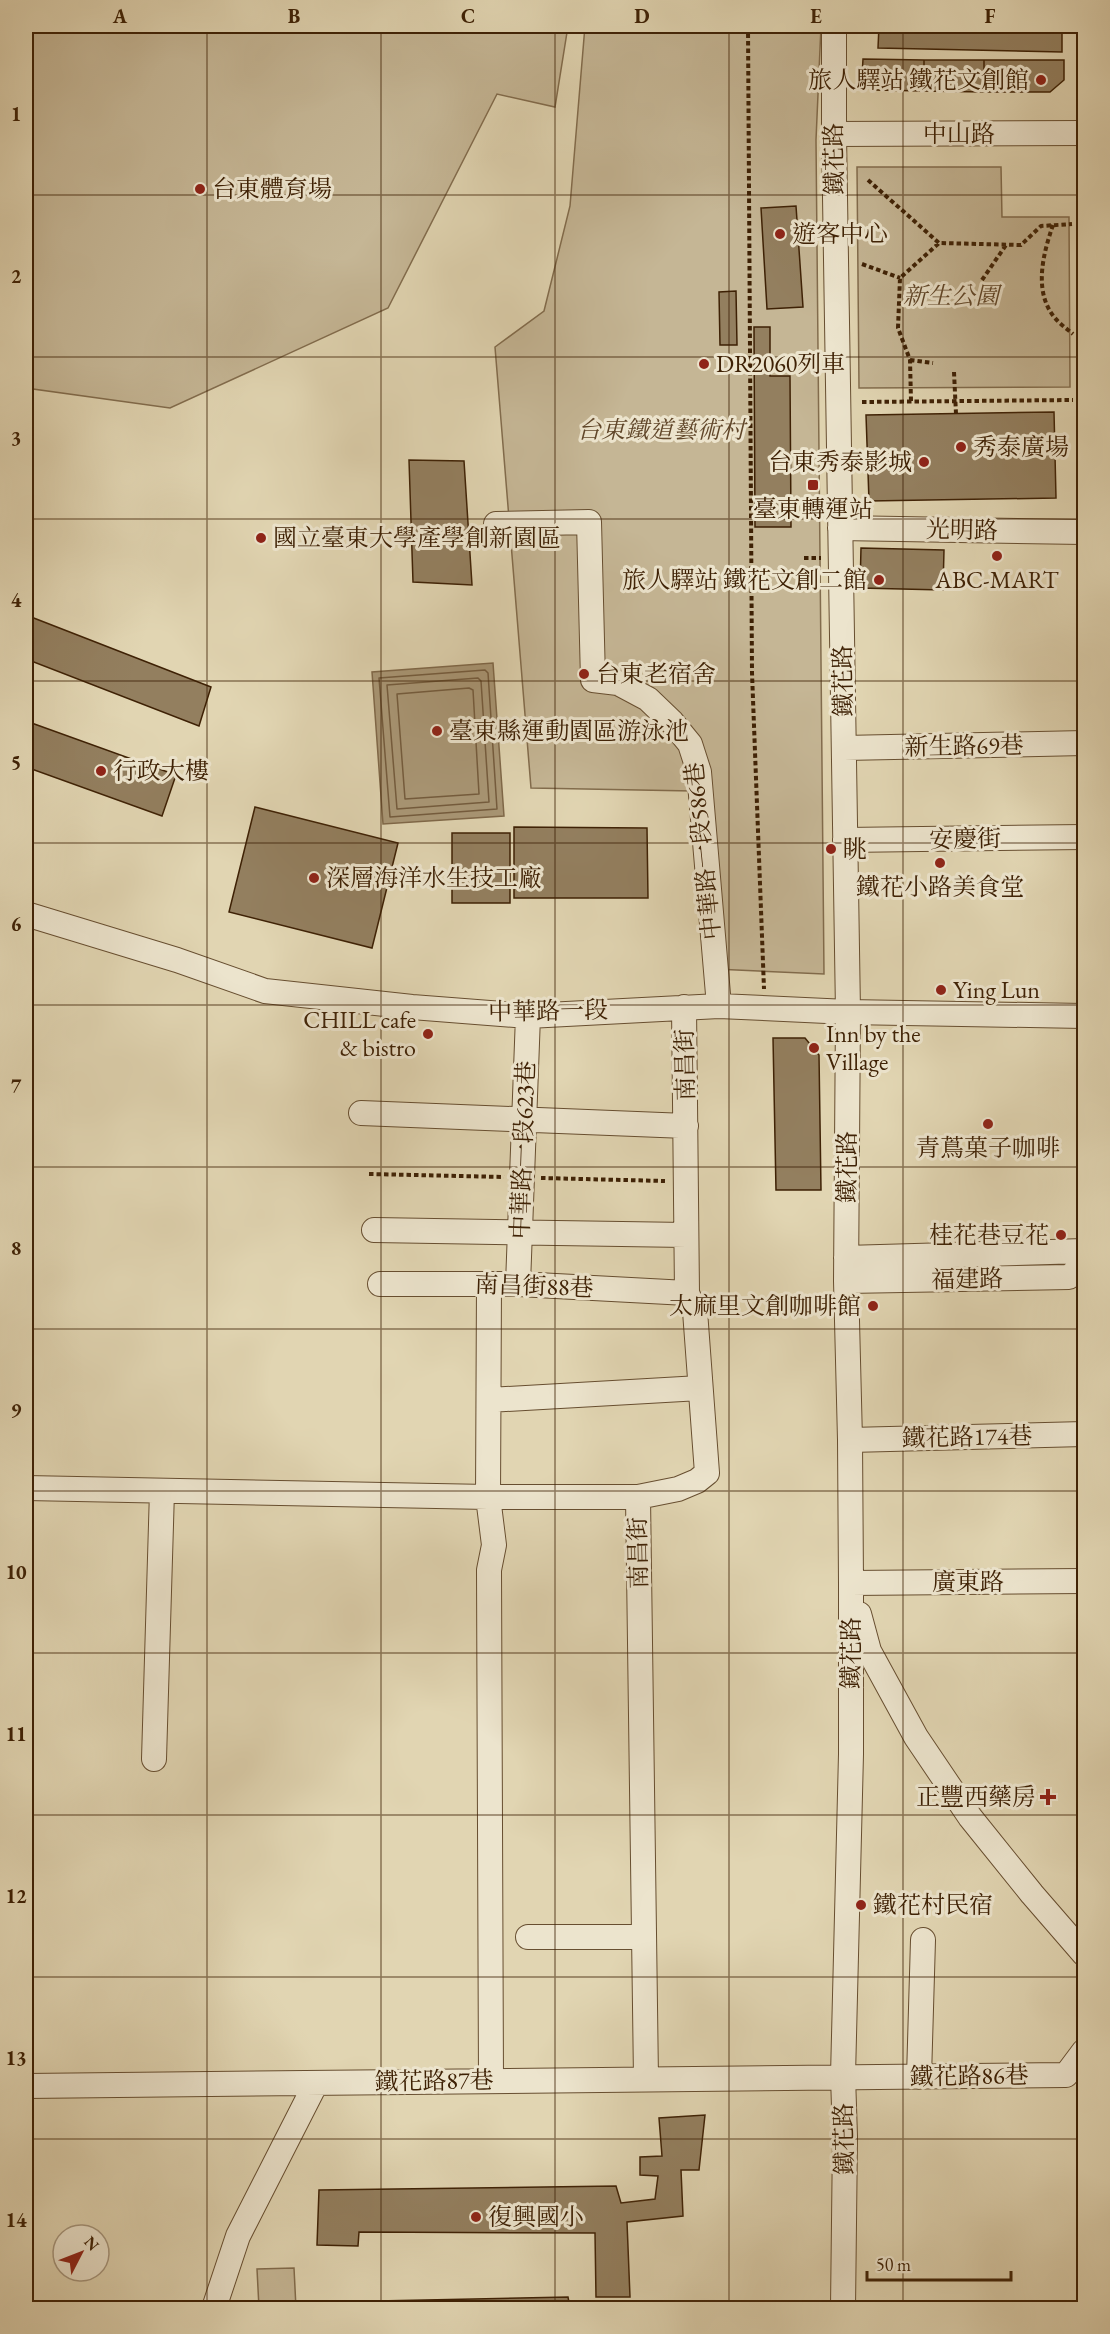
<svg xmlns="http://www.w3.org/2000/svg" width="1110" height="2334" font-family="'EB Garamond','Noto Serif TC',serif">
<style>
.green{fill:#c5b695;stroke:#826c4d;stroke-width:1.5}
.water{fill:#aa9877;stroke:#7f6849;stroke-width:1.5}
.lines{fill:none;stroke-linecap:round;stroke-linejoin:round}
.shore{stroke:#745c3e;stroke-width:1.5}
.building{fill:#937f5f;stroke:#3e2105;stroke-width:1.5}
.minor-casing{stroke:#674e30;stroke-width:26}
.path{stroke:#3e2105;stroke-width:4;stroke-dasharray:4.5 3;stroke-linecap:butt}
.minor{stroke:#ece4cd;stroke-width:24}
.grid{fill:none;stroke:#3e2105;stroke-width:1.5;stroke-opacity:0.55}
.poi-dot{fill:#8f2418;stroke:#ece4cd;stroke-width:2}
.labels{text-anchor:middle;stroke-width:6;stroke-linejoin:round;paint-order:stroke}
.poi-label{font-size:24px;fill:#3e2105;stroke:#ece4cd;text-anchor:start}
.street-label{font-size:24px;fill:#3e2105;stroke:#ece4cd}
.park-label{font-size:24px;font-style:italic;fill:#604629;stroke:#ece4cd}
.neatline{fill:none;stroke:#3e2105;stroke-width:2}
.grid-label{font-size:20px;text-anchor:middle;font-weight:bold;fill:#3e2105}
</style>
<rect width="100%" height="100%" fill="#e1d5b2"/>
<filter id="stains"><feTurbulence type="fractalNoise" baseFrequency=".00333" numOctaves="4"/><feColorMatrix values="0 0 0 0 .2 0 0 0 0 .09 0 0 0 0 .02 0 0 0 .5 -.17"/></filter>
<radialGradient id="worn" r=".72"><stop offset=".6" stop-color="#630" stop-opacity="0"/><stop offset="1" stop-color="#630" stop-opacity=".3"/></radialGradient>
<path class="green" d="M26,26H568L555,107L497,94L388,308L170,408L26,388Z
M585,26H821L816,140L824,974L715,969L693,791L531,788L495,347L544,311L570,206Z
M857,167H1001L1002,217H1069L1070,387L859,388Z
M294,2268L296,2308H259L257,2269Z"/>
<path class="water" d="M493,663L504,816L383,824L372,672Z"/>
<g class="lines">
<path class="shore" d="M485,670L488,673L497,809L390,817L379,678Z
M478,678L481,681L489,802L397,809L387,685Z
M469,688L473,690L479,794L405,799L397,694Z"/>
</g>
<path class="building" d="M879,26H1062V52L878,48Z
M863,59L924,60V91L874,90L862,76Z
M924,60H984V92L924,91Z
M984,60H1064V80L1050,92H984Z
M796,206L803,307L767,309L761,208Z
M736,291L737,345H720L719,292Z
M754,327H770V376H790L791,527H755Z
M1054,412L1056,498L869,501L866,415Z
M409,460L464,461L472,585L413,582Z
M861,548L944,550L943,590L860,588Z
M26,615L211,687L199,726L26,659Z
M26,721L176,775L162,816L26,767Z
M255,807L398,843L372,948L229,912Z
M514,827L647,828L648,898H514Z
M452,833H510V903H452Z
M773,1038H805L819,1055L821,1190H776Z
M705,2115L699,2170H681L683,2216L627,2222L630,2297H596L595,2233L359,2232L358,2246L317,2245L319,2190L616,2186L621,2203L655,2199L658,2176L640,2175V2157L662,2156L659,2118Z
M568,2297L570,2308H376L377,2301Z
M592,2302H600L608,2308H583Z"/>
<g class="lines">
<defs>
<path id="minor" d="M834,26V134L848,1012L846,1281L850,1440L851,1583V1754L843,2076L845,2137L843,2308
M834,134L1084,133
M496,524L589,522L593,680L618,683L648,699L672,722L690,744L699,772L719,1006
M840,528L1084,532
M844,748L1084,743
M845,840L1084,837
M26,914L177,960L265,991L412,1007L528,1016L719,1006L848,1012L1084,1016
M361,1113L686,1126
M374,1230L686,1235
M846,1258L1084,1251
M846,1281L1069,1277L1084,1264
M380,1284H518L687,1293
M489,1284L488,1497L494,1545L489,1570L491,2081
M518,1284L528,1016
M489,1400L700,1388
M850,1440L1084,1434
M26,1488L488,1497H638L678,1489L697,1481L707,1473L695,1311L687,1293L684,1007
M638,1497L646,2079
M851,1583L1084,1581
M859,1614L869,1651L916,1737L970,1817L1032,1894L1084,1954
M154,1759L162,1491
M528,1937H644
M919,2077L923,1940
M26,2086L1066,2075L1084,2051
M214,2308L238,2236L316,2083"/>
</defs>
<use href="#minor" class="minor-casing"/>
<path class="path" d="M748,26L752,673L764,989
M868,180L939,243L1021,245L1041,226L1072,224
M1053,225C1043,254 1033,292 1055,318C1060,324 1067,329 1073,334
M862,264L900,278
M982,280L1006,245
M910,360L933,363
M954,372L956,414
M911,401L910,360L898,328L900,278L939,243
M862,402L1073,400
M804,558H821
M369,1174L504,1177
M541,1178L665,1181"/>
<use href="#minor" class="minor"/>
</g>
<path class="grid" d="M207,26V2308M381,26V2308M555,26V2308M729,26V2308M903,26V2308M26,195H1084M26,357H1084M26,519H1084M26,681H1084M26,843H1084M26,1005H1084M26,1167H1084M26,1329H1084M26,1491H1084M26,1653H1084M26,1815H1084M26,1977H1084M26,2139H1084"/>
<g class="poi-dot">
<circle cx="1041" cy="80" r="6"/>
<circle cx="200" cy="189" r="6"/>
<circle cx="780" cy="234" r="6"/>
<circle cx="704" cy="364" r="6"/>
<circle cx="961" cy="447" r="6"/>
<circle cx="924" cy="462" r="6"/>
<rect x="807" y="479" width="12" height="12" rx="3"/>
<circle cx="261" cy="538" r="6"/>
<circle cx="997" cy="556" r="6"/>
<circle cx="879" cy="580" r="6"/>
<circle cx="584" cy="674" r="6"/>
<circle cx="437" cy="731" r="6"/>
<circle cx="101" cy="771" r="6"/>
<circle cx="831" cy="849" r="6"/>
<circle cx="940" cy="863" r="6"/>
<circle cx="314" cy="878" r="6"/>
<circle cx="941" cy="990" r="6"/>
<circle cx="428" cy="1034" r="6"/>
<circle cx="814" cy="1048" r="6"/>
<circle cx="988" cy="1124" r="6"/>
<circle cx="1061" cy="1235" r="6"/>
<circle cx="873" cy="1306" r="6"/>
<path d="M1045 1788h6v6h6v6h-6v6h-6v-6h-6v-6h6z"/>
<circle cx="861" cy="1905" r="6"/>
<circle cx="476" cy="2217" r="6"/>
</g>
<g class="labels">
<g class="poi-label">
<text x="1029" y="88" text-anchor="end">旅人驛站 鐵花文創館</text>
<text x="212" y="197">台東體育場</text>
<text x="792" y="242">遊客中心</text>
<text x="716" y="372">DR2060列車</text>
<text x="973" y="455">秀泰廣場</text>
<text x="912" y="470" text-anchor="end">台東秀泰影城</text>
<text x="813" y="517" text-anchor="middle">臺東轉運站</text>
<text x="273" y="546">國立臺東大學產學創新園區</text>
<text x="867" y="588" text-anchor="end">旅人驛站 鐵花文創二館</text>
<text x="997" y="588" text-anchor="middle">ABC-MART</text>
<text x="596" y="682">台東老宿舍</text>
<text x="449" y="739">臺東縣運動園區游泳池</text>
<text x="113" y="779">行政大樓</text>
<text x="843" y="857">眺</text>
<text x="326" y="886">深層海洋水生技工廠</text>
<text x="940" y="895" text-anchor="middle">鐵花小路美食堂</text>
<text x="953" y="998">Ying Lun</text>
<text x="416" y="1028" text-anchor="end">CHILL cafe<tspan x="416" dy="28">&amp; bistro</tspan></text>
<text x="826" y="1042">Inn by the<tspan x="826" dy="28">Village</tspan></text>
<text x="988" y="1156" text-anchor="middle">青蔦菓子咖啡</text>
<text x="1049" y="1243" text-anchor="end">桂花巷豆花</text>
<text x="861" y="1314" text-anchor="end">太麻里文創咖啡館</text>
<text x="1036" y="1805" text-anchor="end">正豐西藥房</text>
<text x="873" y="1913">鐵花村民宿</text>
<text x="488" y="2225">復興國小</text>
</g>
<g class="street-label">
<text x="959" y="142">中山路</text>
<text transform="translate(834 159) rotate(-91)" y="8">鐵花路</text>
<text transform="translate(962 530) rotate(1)" y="8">光明路</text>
<text transform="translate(843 681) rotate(-91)" y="8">鐵花路</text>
<text transform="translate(964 746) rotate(-1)" y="8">新生路69巷</text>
<text transform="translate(965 839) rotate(-1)" y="8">安慶街</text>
<text transform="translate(703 851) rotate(-96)" y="8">中華路一段586巷</text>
<text transform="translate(548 1011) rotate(-1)" y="8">中華路一段</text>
<text transform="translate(685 1065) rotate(-91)" y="8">南昌街</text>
<text transform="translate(523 1150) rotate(-88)" y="8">中華路一段623巷</text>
<text transform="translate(847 1167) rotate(-90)" y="8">鐵花路</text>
<text transform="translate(967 1279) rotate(-1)" y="8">福建路</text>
<text transform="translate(534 1286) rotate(2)" y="8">南昌街88巷</text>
<text transform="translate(967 1437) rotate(-1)" y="8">鐵花路174巷</text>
<text transform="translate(638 1553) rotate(-91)" y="8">南昌街</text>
<text x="968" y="1590">廣東路</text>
<text transform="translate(851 1653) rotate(-90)" y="8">鐵花路</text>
<text transform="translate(969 2076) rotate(-1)" y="8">鐵花路86巷</text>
<text transform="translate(434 2081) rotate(-1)" y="8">鐵花路87巷</text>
<text transform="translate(844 2139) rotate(-91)" y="8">鐵花路</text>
</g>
<g class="park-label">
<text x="951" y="304">新生公園</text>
<text x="661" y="438">台東鐵道藝術村</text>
</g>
</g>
<rect width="1110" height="2334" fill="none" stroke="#e1d5b2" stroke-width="66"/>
<g transform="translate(81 2253) rotate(48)"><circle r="28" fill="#ece4cd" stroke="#a6967d" stroke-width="1.5"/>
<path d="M0-4.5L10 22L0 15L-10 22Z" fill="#8f2418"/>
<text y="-9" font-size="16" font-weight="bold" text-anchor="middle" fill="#3e2105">N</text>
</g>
<path d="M867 2271v9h144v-9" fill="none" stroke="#3e2105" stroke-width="3"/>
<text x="876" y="2271" font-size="18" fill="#3e2105" stroke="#ece4cd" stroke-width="4.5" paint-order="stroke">50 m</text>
<rect x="33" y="33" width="1044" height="2268" class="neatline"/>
<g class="grid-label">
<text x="120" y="23">A</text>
<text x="294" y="23">B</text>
<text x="468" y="23">C</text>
<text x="642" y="23">D</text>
<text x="816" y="23">E</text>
<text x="990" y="23">F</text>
<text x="16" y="121">1</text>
<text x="16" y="283">2</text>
<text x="16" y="445">3</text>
<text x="16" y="607">4</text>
<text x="16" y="769">5</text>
<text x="16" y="931">6</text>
<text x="16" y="1093">7</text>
<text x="16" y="1255">8</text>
<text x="16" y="1417">9</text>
<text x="16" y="1579">10</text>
<text x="16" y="1741">11</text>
<text x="16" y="1903">12</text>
<text x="16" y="2065">13</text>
<text x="16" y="2227">14</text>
</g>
<rect width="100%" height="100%" filter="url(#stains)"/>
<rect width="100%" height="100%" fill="url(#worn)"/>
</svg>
